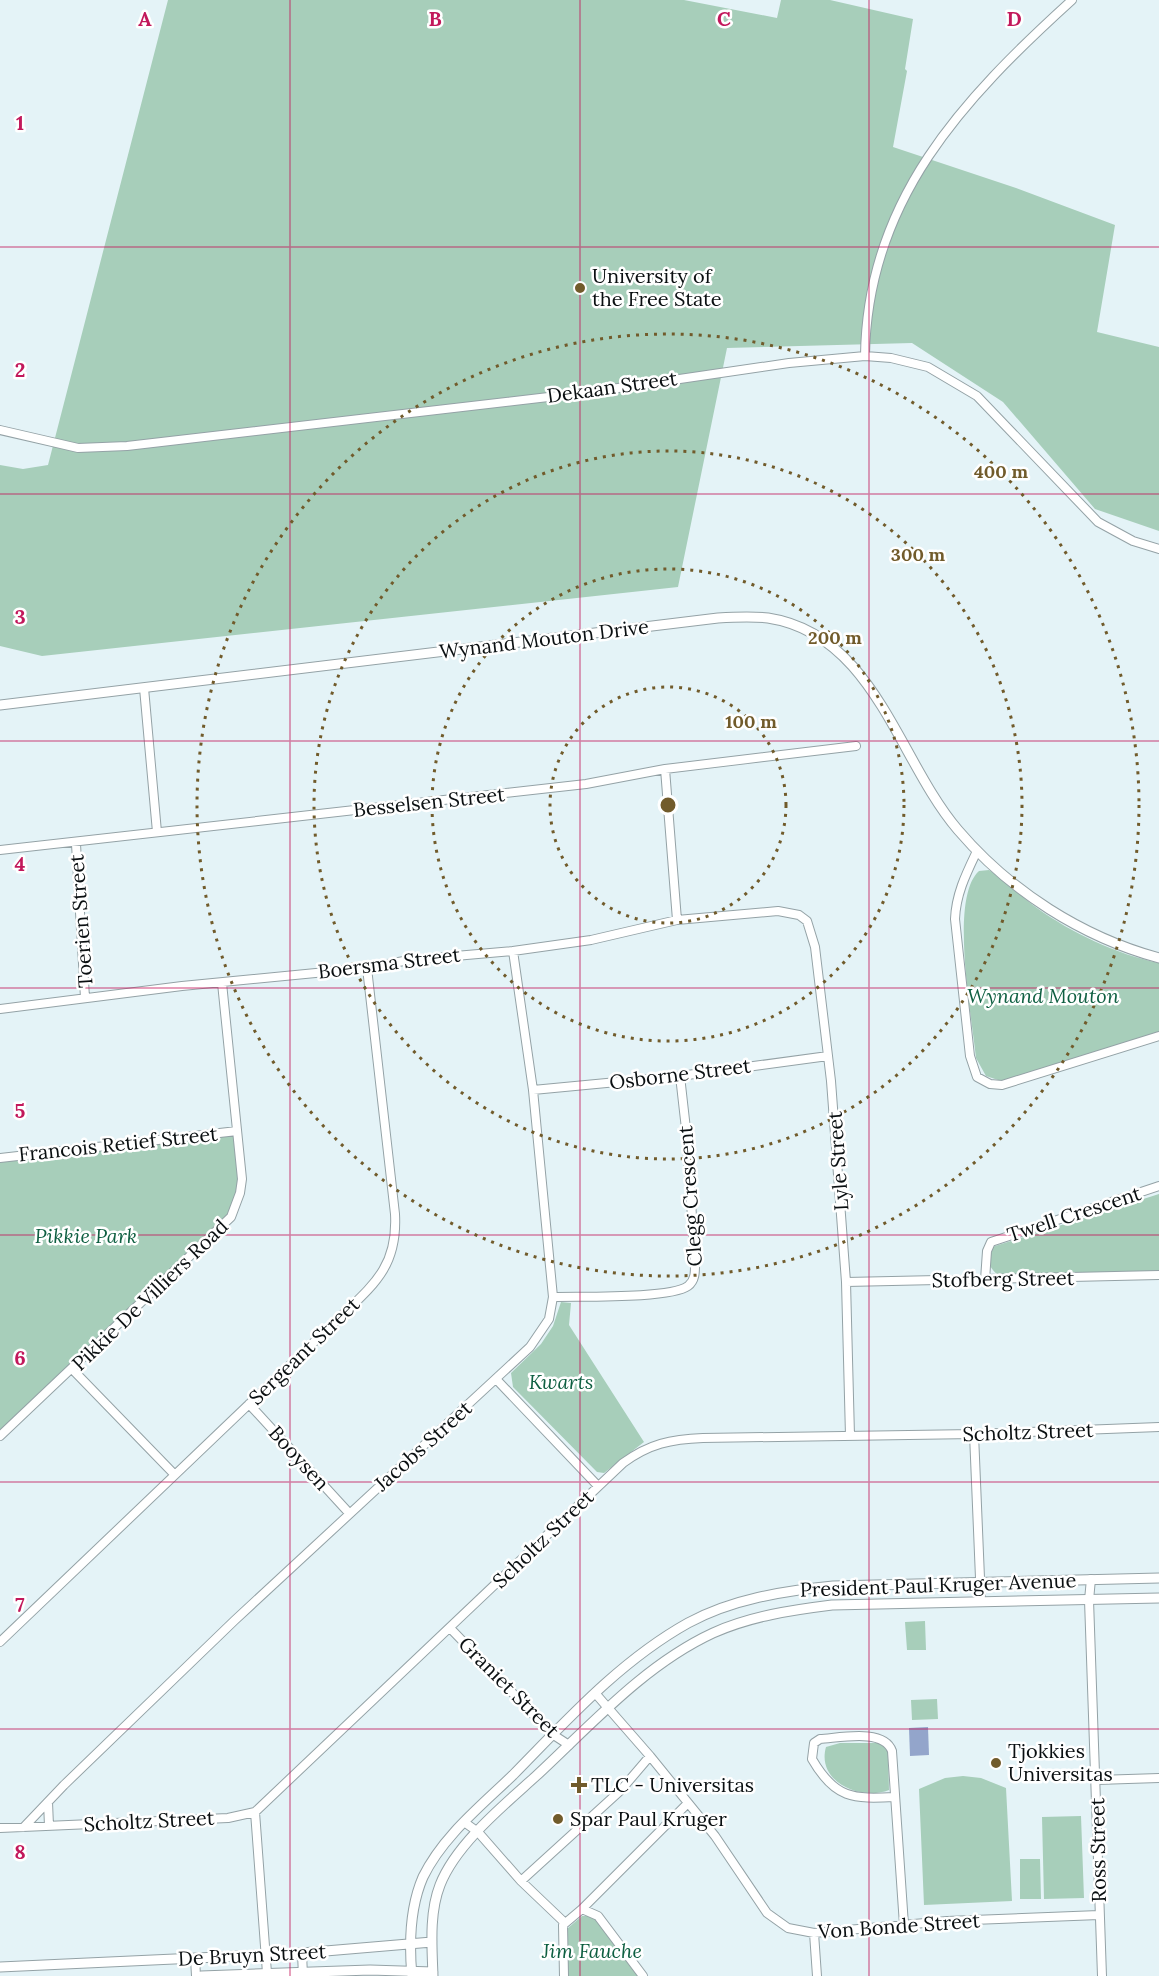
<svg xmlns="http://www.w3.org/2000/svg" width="1159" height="1976" font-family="Lora,serif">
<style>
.green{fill:#a7ceba}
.water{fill:#93a5cb}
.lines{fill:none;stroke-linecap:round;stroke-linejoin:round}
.minor-casing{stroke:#94a2a6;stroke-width:10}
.tertiary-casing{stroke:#94a2a6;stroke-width:11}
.minor{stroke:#fff;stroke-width:8}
.tertiary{stroke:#fff;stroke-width:9}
.grid{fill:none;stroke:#c2185b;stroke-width:1.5;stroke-opacity:0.55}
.ring{fill:none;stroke:#715b2b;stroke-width:3;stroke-dasharray:3 6}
.poi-dot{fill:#715b2b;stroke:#fff;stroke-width:2}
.labels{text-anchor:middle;stroke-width:5;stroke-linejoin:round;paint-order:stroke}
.poi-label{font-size:20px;fill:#0a0f11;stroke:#fff;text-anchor:start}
.street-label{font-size:20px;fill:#0a0f11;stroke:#fff}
.park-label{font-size:20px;font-style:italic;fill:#0e5f41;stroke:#fff}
.grid-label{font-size:20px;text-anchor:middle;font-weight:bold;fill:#c2185b;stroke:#fff;stroke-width:5;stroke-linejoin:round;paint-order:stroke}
.centre{fill:#715b2b;stroke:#fff;stroke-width:3}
.ring-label{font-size:18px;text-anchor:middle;font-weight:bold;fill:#715b2b;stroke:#fff;stroke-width:5;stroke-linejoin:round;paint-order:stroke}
</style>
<rect width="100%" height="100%" fill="#e4f3f7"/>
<path class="green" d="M168,0H684L777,18L781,0H830L913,19L905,69L907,71L893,147L1016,188L1115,225L1097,332L1159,347V531L1095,509L1003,402L912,343L727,348L678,587L42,656L0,646V465L23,469L48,465Z
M989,870C1006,881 1020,896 1037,908C1072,933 1116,954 1159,963V1037L1010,1084L986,1076L976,1058C972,1017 949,898 979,871Z
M236,1133L244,1176L234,1212L0,1433V1161Z
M1159,1194V1274L1005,1280C993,1273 982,1261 992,1247Z
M561,1302L571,1303L569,1325L644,1442L604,1473L597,1472L513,1387L511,1373L541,1344L553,1326Z
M925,1621L926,1650H907L905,1622Z
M937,1699L938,1719L912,1720L911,1700Z
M840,1743H878L888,1749L889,1790C861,1801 816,1782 826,1747Z
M963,1776L981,1778L1006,1788L1012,1901L924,1905L919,1789L945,1778Z
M1081,1816L1084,1898L1044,1899L1042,1817Z
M1020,1859H1040L1041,1899H1020Z
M582,1916H592L600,1921L640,1976H568V1928Z"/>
<path class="water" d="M928,1727L929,1755L910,1756L909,1728Z"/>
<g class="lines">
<defs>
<path id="minor" d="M865,356C867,200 963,99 1072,0
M0,430L78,448L127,446L591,392L789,363L865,356L891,358L928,367L977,396L1098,522L1133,541L1159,549
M144,688L157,832
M665,769L677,920
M76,844L85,998
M0,850L586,784L665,769L856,746
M977,851C966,874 956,894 955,919L970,1056L977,1077L990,1084L1002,1085L1159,1036
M0,1009L182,986L367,968L409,960L513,951L591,940L677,920L778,911L799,915L807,921L815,947L831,1081L846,1282L850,1436
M533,1090L680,1076L828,1056
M0,1158L237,1131
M985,1280L987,1251L991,1242L1159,1186
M846,1282L1159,1275
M553,1297C579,1296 670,1299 688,1286C696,1280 695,1270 695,1260L686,1129L680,1076
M72,1369L174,1474
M496,1379L598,1486
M249,1404L349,1513
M974,1434L981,1602
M0,1436L231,1217L240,1193L242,1179L222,983
M1091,1579L1089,1600L1102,1976
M450,1628L552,1734L569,1745
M0,1642L336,1321C372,1286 398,1268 395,1214L367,968
M595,1693L650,1756L715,1836L767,1913L788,1928L814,1933L947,1921L1099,1915
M1097,1780L1159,1778
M895,1797C853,1799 835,1799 812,1759L814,1743L820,1739C839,1738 884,1728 892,1751L904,1925
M48,1802L49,1826
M255,1812L267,1973
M464,1822L478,1832L521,1881L564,1922
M24,1827L64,1785L235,1620L530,1347L549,1319L553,1297L533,1090L513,951
M0,1828L228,1818L255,1812L623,1463C649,1444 671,1439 703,1438L974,1434L1159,1427
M521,1881L621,1790L650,1756
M582,1909L598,1916L643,1976
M814,1933L817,1976
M302,1953L303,1976
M195,1958L196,1976
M564,1976L563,1925L582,1909L688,1803"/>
<path id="tertiary" d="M0,705L718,618C734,617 751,616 768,618C874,634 898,760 958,830C1010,891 1082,937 1159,958
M0,1967L302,1953L432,1942
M201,1976L370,1970L433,1972
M412,1976C409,1944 410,1907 423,1877C443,1836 481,1806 513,1775C567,1720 620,1661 688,1623C732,1599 783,1591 833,1586L1159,1578
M433,1976C432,1947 429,1913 440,1885C456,1844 504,1805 536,1776C590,1726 644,1665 713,1633C751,1616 792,1610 832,1605L1159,1598"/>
</defs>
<use href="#minor" class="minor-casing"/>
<use href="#tertiary" class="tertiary-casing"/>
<use href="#minor" class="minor"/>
<use href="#tertiary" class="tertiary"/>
</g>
<path class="grid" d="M290,0V1976M580,0V1976M869,0V1976M0,247H1159M0,494H1159M0,741H1159M0,988H1159M0,1235H1159M0,1482H1159M0,1729H1159"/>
<g class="ring">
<circle cx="668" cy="805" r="118"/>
<circle cx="668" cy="805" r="236"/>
<circle cx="668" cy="805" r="354"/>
<circle cx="668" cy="805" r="471"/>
</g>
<g class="poi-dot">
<circle cx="580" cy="288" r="6"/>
<circle cx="996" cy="1763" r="6"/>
<path d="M576 1776h6v6h6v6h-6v6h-6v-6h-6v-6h6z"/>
<circle cx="558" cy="1819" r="6"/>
</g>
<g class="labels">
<g class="poi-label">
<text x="592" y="283">University of<tspan x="592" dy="23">the Free State</tspan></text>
<text x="1008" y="1758">Tjokkies<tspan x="1008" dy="23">Universitas</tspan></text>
<text x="591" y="1792">TLC - Universitas</text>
<text x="570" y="1826">Spar Paul Kruger</text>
</g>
<g class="street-label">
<text transform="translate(612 387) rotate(-8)" y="7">Dekaan Street</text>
<text transform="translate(544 639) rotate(-7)" y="7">Wynand Mouton Drive</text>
<text transform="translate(429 802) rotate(-6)" y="7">Besselsen Street</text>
<text transform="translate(81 921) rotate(-94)" y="7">Toerien Street</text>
<text transform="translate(389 963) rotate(-7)" y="7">Boersma Street</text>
<text transform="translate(680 1074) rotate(-7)" y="7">Osborne Street</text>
<text transform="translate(118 1144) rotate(-6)" y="7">Francois Retief Street</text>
<text transform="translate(838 1161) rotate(-94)" y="7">Lyle Street</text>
<text transform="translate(690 1196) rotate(-94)" y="7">Clegg Crescent</text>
<text transform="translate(1074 1214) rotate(-18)" y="7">Twell Crescent</text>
<text transform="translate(1003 1279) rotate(-1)" y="7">Stofberg Street</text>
<text transform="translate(150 1295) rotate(-44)" y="7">Pikkie De Villiers Road</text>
<text transform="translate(304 1351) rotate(-44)" y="7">Sergeant Street</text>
<text transform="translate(1028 1432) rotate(-2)" y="7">Scholtz Street</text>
<text transform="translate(423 1446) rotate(-42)" y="7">Jacobs Street</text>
<text transform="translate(299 1458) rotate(48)" y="7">Booysen</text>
<text transform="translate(543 1539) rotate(-44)" y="7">Scholtz Street</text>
<text transform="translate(938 1585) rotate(-2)" y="7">President Paul Kruger Avenue</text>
<text transform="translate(509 1687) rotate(45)" y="7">Graniet Street</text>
<text transform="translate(149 1821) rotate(-3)" y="7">Scholtz Street</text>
<text transform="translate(1098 1850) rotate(-91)" y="7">Ross Street</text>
<text transform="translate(899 1926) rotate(-4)" y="7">Von Bonde Street</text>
<text transform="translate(252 1955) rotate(-3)" y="7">De Bruyn Street</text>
</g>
<g class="park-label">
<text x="1043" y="1003">Wynand Mouton</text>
<text x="86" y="1243">Pikkie Park</text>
<text x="561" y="1389">Kwarts</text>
<text x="592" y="1958">Jim Fauche</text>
</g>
</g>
<g class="grid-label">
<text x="145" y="26">A</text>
<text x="435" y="26">B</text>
<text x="724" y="26">C</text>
<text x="1014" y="26">D</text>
<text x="20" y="130">1</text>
<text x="20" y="377">2</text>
<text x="20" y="624">3</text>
<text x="20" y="871">4</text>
<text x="20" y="1118">5</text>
<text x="20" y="1365">6</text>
<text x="20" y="1612">7</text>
<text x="20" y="1859">8</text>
</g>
<circle cx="668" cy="805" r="9" class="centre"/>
<g class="ring-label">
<text x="1001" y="478">400 m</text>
<text x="918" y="561">300 m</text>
<text x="835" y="644">200 m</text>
<text x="751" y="728">100 m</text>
</g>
</svg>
